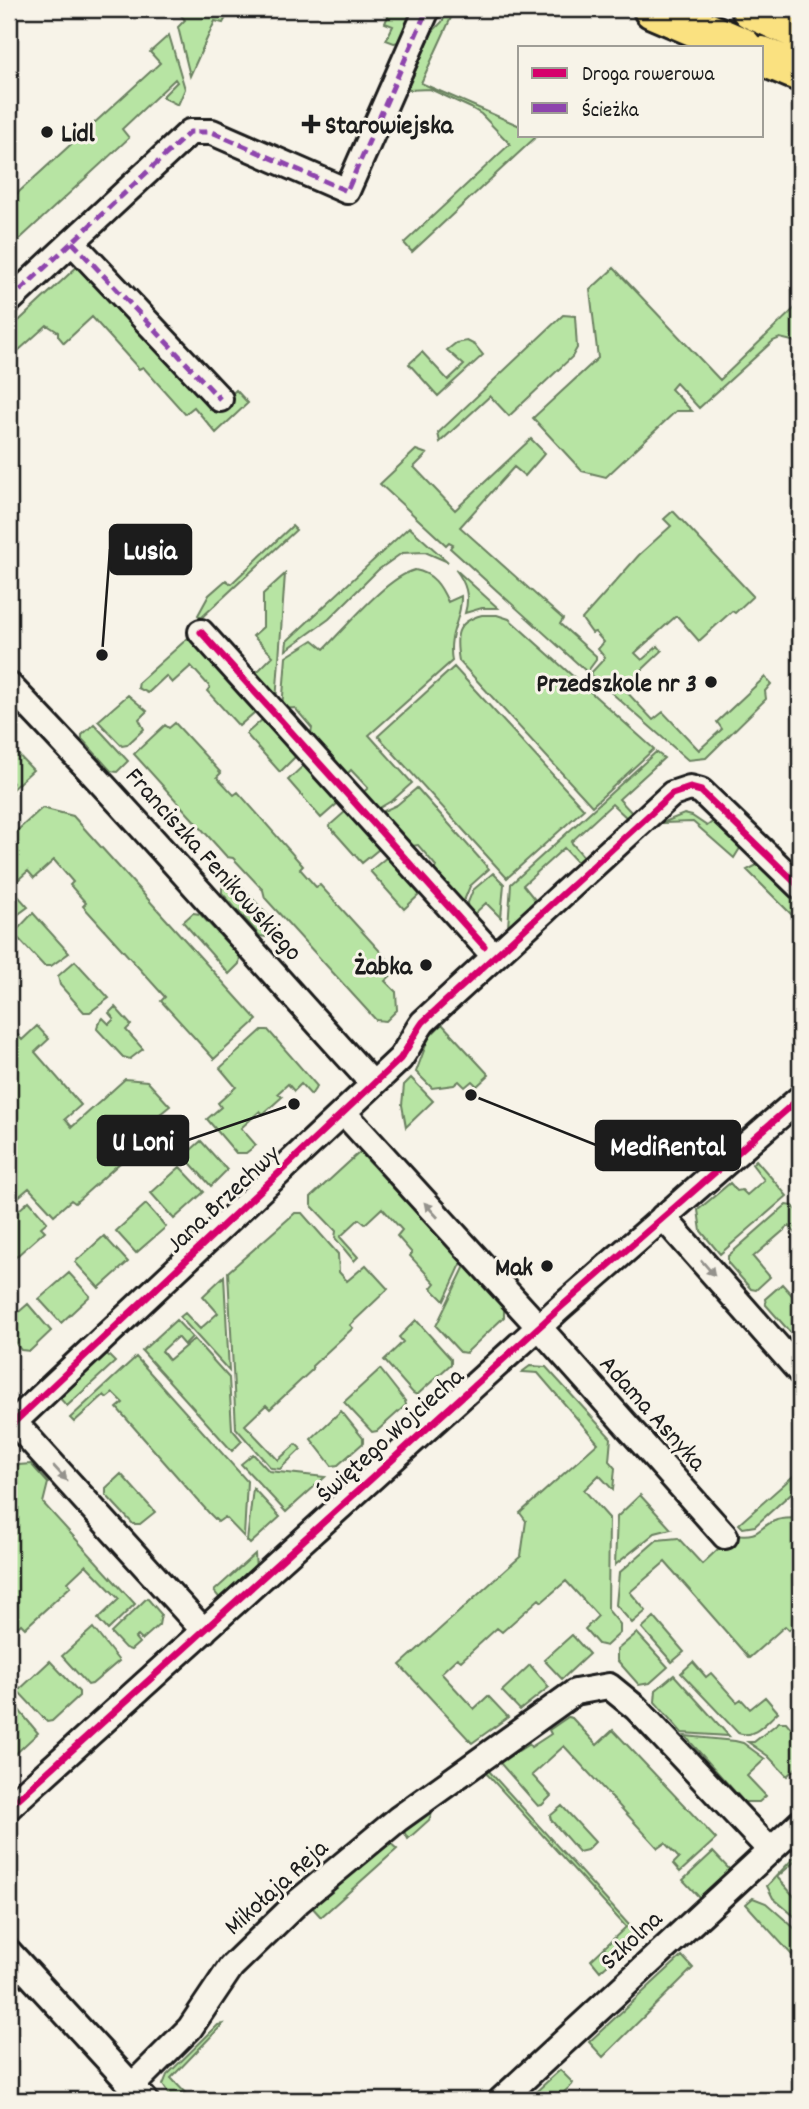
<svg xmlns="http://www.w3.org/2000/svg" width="809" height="2109" font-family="Dekko,sans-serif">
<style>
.green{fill:#b7e4a3;stroke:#6a8060;stroke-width:2}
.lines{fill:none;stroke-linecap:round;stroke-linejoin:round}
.minor-casing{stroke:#1c1c1c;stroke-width:30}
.primary-casing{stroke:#1c1c1c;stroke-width:44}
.minor{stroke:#f7f3e8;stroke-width:24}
.primary{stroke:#fae180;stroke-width:38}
.quiet{stroke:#8e44ad;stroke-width:5;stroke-dasharray:10 5;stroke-linecap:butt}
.cycleway-casing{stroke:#f7f3e8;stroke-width:11}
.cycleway{stroke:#d6006c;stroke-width:7}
.oneway{fill:#94928c}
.poi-dot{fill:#1c1c1c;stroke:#f7f3e8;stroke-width:2.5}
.labels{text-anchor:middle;stroke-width:6;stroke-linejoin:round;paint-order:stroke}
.poi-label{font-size:26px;font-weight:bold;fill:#1c1c1c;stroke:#f7f3e8;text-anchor:end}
.street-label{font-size:26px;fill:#1c1c1c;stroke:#f7f3e8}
.leader{fill:none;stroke:#1c1c1c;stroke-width:2.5}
.callout-dot{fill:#1c1c1c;stroke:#f7f3e8;stroke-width:2.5}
.callout{fill:#1c1c1c;stroke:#1c1c1c;stroke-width:2.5}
.callout-label{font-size:28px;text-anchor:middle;font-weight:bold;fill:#fff}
</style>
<rect width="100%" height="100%" fill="#f7f3e8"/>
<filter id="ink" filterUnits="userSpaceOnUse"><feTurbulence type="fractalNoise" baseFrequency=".0143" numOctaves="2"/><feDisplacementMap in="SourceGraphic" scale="14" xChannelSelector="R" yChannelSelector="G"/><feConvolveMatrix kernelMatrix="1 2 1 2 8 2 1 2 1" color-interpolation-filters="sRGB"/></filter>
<g filter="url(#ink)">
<path class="green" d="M182,9H218L228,14L223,23L215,21L190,76L178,27L185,20L178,12Z
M391,9H418L404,41L394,43L386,40L393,26L385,23Z
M449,9H455L421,83L520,126V135H538L412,252L404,243L510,144L481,114L471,108L430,89L407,90L432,32L442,22Z
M169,35L185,89L178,105L162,97L177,82L175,79L122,129L129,138L9,249V201L160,63L150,52Z
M80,264L218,407L236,390L248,403L216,433L194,407L185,414L143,367L139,369L92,317L64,343L58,336V332L47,325L9,359V330Z
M614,268L720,380L800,303V343L780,338L773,341L699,408L676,383L671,389L692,411H676L606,477L582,471L533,418L598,358L590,290Z
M563,315L575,316L577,348L572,357L509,416L490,396L440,442L438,433Z
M467,341L475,345L483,355L438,396L409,364L422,352L448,380L464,365L447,350L456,343Z
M531,439L545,453L525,476L514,467L460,527L563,619L560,624L596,656V660L587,672L450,548L453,544L449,542L446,545L380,484L416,450L427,454L414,467L455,510Z
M673,511L753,596L735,613L732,611L699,641L678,617H675L635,653L642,660L658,646L662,651L623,688L653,720L663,712L699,750L722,729L717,722L765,677L771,684L765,691L766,699L706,758L688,760L590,674L605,658L598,649L604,642L595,632L592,633L582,619L639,555L671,526L664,519Z
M292,526L296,530L201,618L198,615L209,595L226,580L231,584Z
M409,527L448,562L425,552L402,553L378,570L329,619L286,650L287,641Z
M455,569L498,608H482L465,613C470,596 466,583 455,569Z
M415,570C433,573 441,586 448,602L461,596C462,621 447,631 452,661L369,735L412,783L393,800L374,811L360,795L368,788L351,770L344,777L310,739L312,728L295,708L282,709L286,657L313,640L324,649C346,627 387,577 415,570Z
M285,574L276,702L254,675L273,656L253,636L263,627V594Z
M482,615H497L509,619L654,749L592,806L459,661C455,636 455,622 482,615Z
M188,638L196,639L254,704L255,712L239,726L207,691L210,687L191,666L172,683L166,676L148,693L138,688L139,682Z
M454,667L584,809L507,878L378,736Z
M128,695L147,711L139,719L144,729L127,745L122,746L98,721Z
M263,719L268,720L296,750V756L280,772L246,734Z
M175,723L221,773L217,777L234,795L238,792L303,866L300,869L316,887L320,885L397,970L385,981L396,992L397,1010L386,1021L376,1020L265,898L263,890L233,858L227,857L134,754L165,725L169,728Z
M94,724L128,761L117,772L111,771L82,739V735Z
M9,745L33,770L9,792L13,783L9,778Z
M656,752L664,758L619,799L632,813L627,818L612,804L571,842L584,857L578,863L564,848L523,885L536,901L508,927L511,884Z
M304,765L310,766L338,797V803L321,818L288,780Z
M417,788L489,869L470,886L461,908L433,876L436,866L418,845L406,847L377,814L397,805Z
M42,808L73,816L257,1020L214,1059L161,1001L165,997L83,906L86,903L70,885L73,882L54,860L34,878L28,871L10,887L28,907L9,921V838Z
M346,811L353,813L379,841V849L362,863L329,826Z
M684,814L692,816L707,826L715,820L742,845L734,858L693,822L662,823Z
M387,857L394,858L420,887V894L404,909L370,871Z
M761,863L800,901V923L747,870Z
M493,873L504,884L501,918L486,903L472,916L465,910L473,890Z
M234,878L278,927L266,937L260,936L222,893V888Z
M33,913L69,953L51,966H44L17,937L16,931Z
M193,913L200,914L240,957L239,964L229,974L183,922Z
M75,961L109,998L90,1012H84L60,985L58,976Z
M115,1007L131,1025L126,1030L143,1049L130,1059L123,1057L97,1029L98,1024L103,1018L109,1024L114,1019L109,1013Z
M442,1024L489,1075L477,1086L472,1081L465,1087L459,1081L454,1085L432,1088L416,1072L429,1037Z
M9,1025L22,1040L37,1026L49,1039L35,1052L81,1105L65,1119L72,1127L125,1079L147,1081L170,1106L154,1119L157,1123L119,1157L122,1161L75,1203L71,1200L54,1215L29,1188L16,1199H9Z
M262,1030H268L317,1086L311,1095L301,1084L294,1091L288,1084L278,1093L282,1097L263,1114L260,1111L241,1128L256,1145L246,1153H236L207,1119L221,1107L218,1103L236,1087L220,1068Z
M411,1078L433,1101L406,1127L402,1105L404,1085Z
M201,1141L227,1170L211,1186L184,1156Z
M360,1152L462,1262L444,1301L431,1288L435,1283L410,1256L412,1253L397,1236L402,1230L382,1208L365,1224L359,1219L340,1237L358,1257L354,1261L335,1238L336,1231L311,1205V1197Z
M756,1160L787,1196L720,1254L701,1231L698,1210L730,1183L737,1191L742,1190L747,1195L764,1180L752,1164Z
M180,1167L204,1192L174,1219L151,1193Z
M29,1201L47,1222L41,1227L45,1231L9,1263V1208L19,1210Z
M146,1204L166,1227L136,1253L116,1231Z
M786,1205L793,1206L800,1214V1238L789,1226L753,1257L770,1277L756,1290L751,1289L728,1263V1256Z
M295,1213H302L338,1254L339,1272L347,1281L366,1265L388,1289L350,1325L353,1328L312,1366L313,1369L270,1409L266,1405L245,1425L278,1460L296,1444L301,1449L280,1469L271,1468L236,1428L228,1272Z
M104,1236L128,1262L99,1288L75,1262Z
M465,1266L504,1308V1317L466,1353L460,1352L436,1326Z
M69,1273L90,1296L61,1323L39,1299Z
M224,1276L229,1371L180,1317L185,1313L200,1329L218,1313L203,1296Z
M782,1284L800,1304V1327L794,1333L790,1332L766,1305L765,1299Z
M28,1304L51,1331L30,1351L21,1350L9,1336V1315L12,1318Z
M176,1320L192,1337L184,1345L177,1337L162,1351L169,1360L194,1339L229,1378L232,1429L242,1441L232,1451L142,1351Z
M416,1320L451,1359V1364L417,1395L413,1393L384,1360L403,1342L399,1337Z
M101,1352L106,1353L115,1362L67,1406L56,1394Z
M136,1357L247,1481L244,1537L225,1517L218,1522L209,1513L117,1408L123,1403L113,1393L107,1398L104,1395L74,1422L70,1418Z
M530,1366L546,1367L611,1438L609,1461L615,1468L613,1490L599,1475L584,1490L609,1518L608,1610L620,1624V1633L606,1646L598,1644L585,1629L598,1616L566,1581L542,1602L539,1599L502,1632L497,1628L461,1661L457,1658L441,1673L474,1709L488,1696L508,1717L472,1743L400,1665L521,1556L526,1521L520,1513L598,1443L538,1373L522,1372Z
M380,1369L405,1401L406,1405L377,1431L372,1432L344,1402Z
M341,1411L363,1438V1443L338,1465L332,1466L311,1439Z
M253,1454L269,1471L325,1477L286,1512L241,1464Z
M31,1464L48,1483L43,1503L135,1604L108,1630L98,1619L119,1599L86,1565L68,1582L71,1586L25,1628L21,1624L9,1635V1473L18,1465Z
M800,1470V1485L755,1526L743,1528L739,1524Z
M121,1474L155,1512L140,1524H133L106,1495V1488Z
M253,1488L280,1517L250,1544L247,1541Z
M640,1495L671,1529L655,1533L615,1565L617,1517Z
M800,1518V1620L789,1630L785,1626L749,1658L665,1562L630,1592L646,1611L632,1623L616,1605L619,1573L657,1540L678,1538L702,1564L734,1534C763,1538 757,1526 777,1520C784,1518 793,1518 800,1518Z
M255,1554L256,1571L222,1601L214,1591Z
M147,1598L161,1614L159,1625L142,1640L138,1636L135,1638L139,1643L131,1650L125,1648L111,1633Z
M654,1617L684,1652L672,1662L642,1628Z
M93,1628L119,1661L92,1684L88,1685L62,1656Z
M637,1633L668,1667L650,1683L639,1685L617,1660V1650Z
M572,1635L589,1654L562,1679L544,1660Z
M50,1661L79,1692V1696L52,1721L47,1722L18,1691Z
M693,1662L706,1677L711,1673L737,1702L741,1699L750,1709L765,1697L778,1712C766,1722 755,1739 738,1733L681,1673Z
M530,1665L549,1687L520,1710L502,1691Z
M674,1675L729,1736L682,1733L655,1702L656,1690Z
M9,1698L38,1733L9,1760Z
M568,1717L572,1718L597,1745L613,1730L716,1839L680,1872L673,1864L679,1858L665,1843L658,1848L564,1746L532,1775L551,1796L542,1805L538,1806L500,1763L529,1744L531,1747L551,1734L549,1730Z
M779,1722H786L800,1739V1764L787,1776L768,1756L748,1742H754Z
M685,1736L735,1741L743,1743L765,1759L747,1776L766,1796L759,1802H744Z
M472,1771H489L639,1936L600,1971L591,1960L626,1927L487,1774L470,1777L435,1805L429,1820L408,1839L401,1826Z
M562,1806L595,1842L587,1850L579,1852L551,1820L550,1816Z
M389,1842L397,1849L321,1917L311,1906Z
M800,1851V1857L777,1877L800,1903V1921L773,1898L767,1886Z
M713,1852L730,1870L700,1898L683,1880Z
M753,1898L766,1903L800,1933V1964L746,1904Z
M682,1956L693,1968L603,2057L589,2042Z
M223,2024L171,2078L192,2100H173L163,2085L167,2075L218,2025Z
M560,2070L573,2083L572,2085L555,2100H527Z"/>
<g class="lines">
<defs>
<path id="minor" d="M72,242L220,399
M9,301L190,132H212L347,191L426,12
M201,632L494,956
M9,685C134,815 252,951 373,1084
M344,1113L539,1327L725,1536
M663,1217L800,1372
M14,1422L204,1631
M9,1427L400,1059C409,1047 414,1034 423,1022L672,794L690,788L701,791L800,887
M9,1807L562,1306L800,1098
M9,1952L145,2100
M132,2086L190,2028L231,1967L299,1901L398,1819L575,1692L609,1686L636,1708L770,1850
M501,2100L800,1823"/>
<path id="primary" d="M653,9L742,47
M751,9L800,31
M762,56L800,72"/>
</defs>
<use href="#minor" class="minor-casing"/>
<use href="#primary" class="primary-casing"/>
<use href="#minor" class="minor"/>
<use href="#primary" class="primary"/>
<path class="quiet" d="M72,242L220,399
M9,301L190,132H212L347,191L426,12"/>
<defs>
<path id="cycleway" d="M201,632L484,946
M9,1427L400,1059C409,1047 414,1034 423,1022L672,794L690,788L701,791L800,887
M9,1807L562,1306L800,1098"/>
</defs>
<use href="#cycleway" class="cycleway-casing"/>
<use href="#cycleway" class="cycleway"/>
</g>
<defs><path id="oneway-solid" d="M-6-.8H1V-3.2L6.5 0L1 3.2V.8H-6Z" transform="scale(1.75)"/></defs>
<g class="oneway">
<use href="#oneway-solid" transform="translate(431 1210) rotate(-132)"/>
<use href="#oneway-solid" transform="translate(708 1268) rotate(49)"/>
<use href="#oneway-solid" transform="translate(60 1473) rotate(48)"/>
</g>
</g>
<g class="poi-dot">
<path d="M307.5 113.5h7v7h7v7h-7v7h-7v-7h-7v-7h7z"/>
<circle cx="47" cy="132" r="7"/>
<circle cx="711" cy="682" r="7"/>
<circle cx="426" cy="965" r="7"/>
<circle cx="547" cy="1266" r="7"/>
</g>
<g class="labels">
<g class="poi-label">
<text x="325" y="133" text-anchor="start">Starowiejska</text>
<text x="61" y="141" text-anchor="start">Lidl</text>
<text x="697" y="691">Przedszkole nr 3</text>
<text x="412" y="974">Żabka</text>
<text x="533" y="1275">Mak</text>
</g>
<g class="street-label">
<text transform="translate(215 863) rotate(48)" y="9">Franciszka Fenikowskiego</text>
<text transform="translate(222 1198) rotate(-43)" y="9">Jana Brzechwy</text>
<text transform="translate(654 1412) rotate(48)" y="9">Adama Asnyka</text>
<text transform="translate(389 1434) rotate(-42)" y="9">Świętego Wojciecha</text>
<text transform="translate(275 1886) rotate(-42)" y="9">Mikołaja Reja</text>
<text transform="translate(630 1939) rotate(-43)" y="9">Szkolna</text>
</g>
</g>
<path class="leader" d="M102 655L110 549M294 1104L188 1140M471 1095L596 1145"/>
<g class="callout-dot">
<circle cx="102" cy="655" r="7"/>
<circle cx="294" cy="1104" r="7"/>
<circle cx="471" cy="1095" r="7"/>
</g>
<g class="callout">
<rect x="110" y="525" width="81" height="49" rx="7"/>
<rect x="98" y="1116" width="90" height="49" rx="7"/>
<rect x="596" y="1121" width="144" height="49" rx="7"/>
</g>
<g class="callout-label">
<text x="150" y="559">Lusia</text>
<text x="143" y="1150">U Loni</text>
<text x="668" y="1155">MediRental</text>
</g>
<rect width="809" height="2109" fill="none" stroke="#f7f3e8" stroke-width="35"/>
<rect x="18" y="18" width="774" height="2074" fill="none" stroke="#1c1c1c" stroke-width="2.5" filter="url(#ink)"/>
<rect x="518" y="46" width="245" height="91" fill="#f7f3e8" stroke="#9f9d96" stroke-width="2"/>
<rect x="532" y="68" width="35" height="10" fill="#d6006c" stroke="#9f9d96" stroke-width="2"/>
<text x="582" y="80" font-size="21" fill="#1c1c1c">Droga rowerowa</text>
<rect x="532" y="103" width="35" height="10" fill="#8e44ad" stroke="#9f9d96" stroke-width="2"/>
<text x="582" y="116" font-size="21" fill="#1c1c1c">Ścieżka</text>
</svg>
